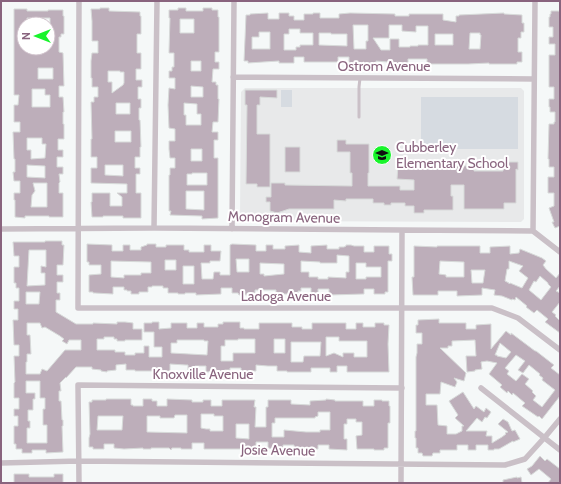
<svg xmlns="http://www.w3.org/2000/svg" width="561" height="484" font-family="Cabin,sans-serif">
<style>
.built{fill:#e8e9ea}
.green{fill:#d6dbe1}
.building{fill:#bdaeba;stroke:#d7dad9;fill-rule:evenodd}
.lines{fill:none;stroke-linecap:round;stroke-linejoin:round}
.lane{stroke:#cac0c7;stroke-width:3}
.street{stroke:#cac0c7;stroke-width:5.5}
.labels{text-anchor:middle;stroke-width:4;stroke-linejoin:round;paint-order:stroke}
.street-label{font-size:14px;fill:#89647e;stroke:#fff}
.poi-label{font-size:14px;fill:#89647e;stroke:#fff;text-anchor:start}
</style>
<rect width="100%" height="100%" fill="#f5f8f8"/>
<path class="built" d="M245,88H521L524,91V219L521,222L242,221L240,217L241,92Z"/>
<path class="green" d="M281,90H292V107H281Z
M421,97H518V149H421Z"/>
<path class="building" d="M100,8H109V11L140,12V16H141V34H137V53H141V69H136V80H142V87H138V99H141V108H139V120H140L141,147H140V157H135V168H140V174H136V193H141V218H123V216H103V217H92L91,202H92V193H110V206H122V197L117,193H127V184L91,183V168H97V157H91V139H92L91,102H94V97H98V87H92V78H91V61L92,53H98V41H92V21L91,9H100ZM108,71H120V72H124V83L123,85L112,93V82H108ZM116,103H130V114H116ZM115,131H131V142H115ZM105,165H123V176L105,175Z
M178,8H186V11H203V8H212V10H218V17H219V52H215V62H219V69H213L212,82H216V85H218V99H219L218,122H213L212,132H218V140H214V158H218V218L202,219V216L170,215L171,211H169V175H170V168H175V158H170L169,149V141H175V129L169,128L168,105L169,88L175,89V78H169V71H172V67H174V53H169V51L170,18H169V10H178ZM180,19H194V33H180ZM191,61H201V71H191ZM191,86L203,87V97H191ZM184,103L197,104V114H201V125H186V115H184ZM191,149H202V161H191ZM192,173H207V185H187V174H192ZM186,191H204V210L186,209Z
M14,9H27V11H48V10H63V16H64V34H61V37H59V52L63,53L64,86H59V97H63L64,112H63V124H64V139H58V150H63V157H57V167H63V174H59L60,182L59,183V193H63V217H49V216H25V218L15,217V200H14V193H20V181H14L13,172H15V159H14L13,132H20V122H14V105H18L19,95H14ZM27,18H50V34H48V49H42V54H31V48H24V24H26V20H27ZM38,68H53V79H38ZM32,89H45V95H50V107H32ZM27,138H42V144H46L45,158L31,159V150H27ZM27,165L45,166V178L27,177ZM33,183H47V207H31L32,195L35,191Z
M551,11H559L560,14V226L555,228L552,222H554L549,208L554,206V193H548V177H554V167H549V159H548L549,124H554V122H555V112H550V107H549V99H554V87H549V55H555V44H549V37H553V27H549V17H550V14H551Z
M268,13V19H279V13H289V16H294V20H304V14H313V13H320V18H339V14L350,13L395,14V16H409V14H443V20L456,22V16H459V15L504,13V14L522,15V23H524V32H521V38H518V52H522V62H517V64H489V63L468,64H427V59H408V63H398L397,64H388V62L376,61V63L349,64V57H338V62H304V57H294V63H279V61L248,63V61H244L245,39L246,15H250V14ZM353,25H368V41H366V49H354ZM389,25H402V31L416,32V26H428V45H418V46H410V47H399V39H390V50H381L373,38H389ZM289,29H300V33H313V45H300V47H296V50H284V34H289ZM259,32H270V49H252V37H259ZM319,33H331V34H347V46L319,45ZM470,33H480V35H481L480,49H469ZM435,34H453V45H435Z
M245,90H277V98L260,97V105H257V134H270V187H257V184H246L247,105H245Z
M337,140H346V144H369V173H368V186H400V190H414V180L397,179L398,165L474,166V171H503V162H518V170L516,169V203H504V209H464V185H451V196H453V210H424V213H414V206H405V203H391V205H384V203H373V199H346V201L334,200V209H289L277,213L270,211V202H266V197H271V183H285V185L352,186V173H350V152H337Z
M285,147H300V172H285Z
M45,241H62V245H64L63,265H57V275H63V282H57V293H60V300H56V312L76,324H93V323L117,324V322H125L133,323V329H142V340H125V341H117V339H114V337H104V339H97V350H115V352H125V355H135V353H144V346H149V357H162V347H154V332H144V323H152V322H159V329L171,328V323H187V328H197V323H204V327H218V324H223V322H240V328H244V329H259V323H292V327H302V329H312V323H346V329H356V323H363V327H375V323H384V325H389L388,344L389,372H347V366H337V372H330V368H311V372H287V371H277V366H268L256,365V371H248V372H241V368H230V370H225L223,371L206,372V366H195V371H188V365H186L170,364V371H135V370H126V364L116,365V370L107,371V372L101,371V370L92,369V367H76L66,378V377L60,383L61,391H59V401H61L62,420H63V426H62L63,452L46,453V450H32V453H22V449H16V444H14V426H18V416H14V409H19V398H14V383L15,382L14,356H19V345H14L13,320H18V309H14V301H19V288H16V283H14V267H19V256H14L13,242H45ZM29,250H46V267L41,266V273H45V285L27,286ZM26,292H40L39,304H26ZM27,323H40L42,328L45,327L60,336L64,339L62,341L67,344L69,340H81V350H65L47,371L42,369L40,374H26V362H27V354H31L30,335H27ZM326,337H339V341H367V357H354V353H343V357L334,353L326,356ZM238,339H255V353H233V361H221V346H225V340H238ZM274,339H285V353H274ZM177,340H204V341H208L207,355L171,353V343H177ZM291,342H321L320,356H304L303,362H291ZM26,381H40V398H45V409H43V425H47V443H27V428H30V421H28V410H33V399H35V393H26Z
M87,244L112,245V251H123V245H130V250H141V247L147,245V244H156V247H166V245H184V250H189V252H204V245H211V251H221L220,261H210V263H201L202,279H213L214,272H220V275H230V245L232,244L256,245V251H266V245H273V249H285V246L299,245V252L311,253V246L327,245V249H339V247H344L346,246V245H351L354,246H364V252H374V246H389V254H392V261H388V292H385V294H374V289H364V294H363L329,295V289H318V294H311V288H301V291H298V294H276V290H255V293H247V295H239L238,293H232V288H221V294L196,295V293H185V294H178V293H168V288H163V286H152V287H148V292H139V294H131V291H127V290H124V287H113V294L95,293H93V292H89V275L101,274V265H89V262H87ZM337,255L349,256V272H346V278L328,277V279H318V277H309V272H301V261L320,262V263H337ZM236,259H249V272H237ZM165,260H176V270H165ZM111,261L151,262V273H141V275H124V278L111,277ZM260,263L284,264V274L264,276V274H260ZM356,263H366V267H381V277H366V279H356ZM183,266H194V284H183Z
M414,246L437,247V246H480V253H490V247L510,246V254L519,253L520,249L542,258L546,261L543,265L546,269L556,278L560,273V286L556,291L560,293V302L552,312L556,315L555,316L560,321V333L545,322L548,319L537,310L534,313L526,307L527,306L516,297L515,300L512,299V300L502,296L494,295L495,290L482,288V295L457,296V291H438V295H413L412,277H414ZM440,261L464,262V277H446V275L439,274ZM509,261L523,266L519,271L528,278L522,288L510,283L509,284V283L505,281L507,269H509ZM471,270H485L483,283H472ZM540,276L548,283V284L551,287L541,300L529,290L534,281L536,282Z
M439,319V323H466V329H476V325L491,324V349L506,331L511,335V333L535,351H536L554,365L551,368L560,375V396L542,419L539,416L538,417L522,406L525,403L513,393L512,395L508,391L507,393L500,387L502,385L489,374L497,363L487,361L481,362L482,369L475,370V371L467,372L466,356H476L475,340L452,341V346H448V348H440L466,373L464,381L454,378L457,382L455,387L441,382L440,394H426V405H437L438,425L447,426V434H456L462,431V426H464L455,418L458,415L449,401L463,392L474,409L476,406L484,412L486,408L491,412L487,418L485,417L482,422L477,418L466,431H487L486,436H492V443L502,437L506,434L505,433L508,432L498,424L503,419L508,422L512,431L515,430L520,439L513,442V441L499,449H494V450H488V445H476V450H468V445H457V450H440V453H433L432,456H423L422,453H418V448H416V438H415V431H416V357L417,353V344H422V333H416V325H418V320ZM500,343L511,352L506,358L497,356V355H495ZM516,355L525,361L518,370L523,373L529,365L540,374L539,375L543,378L542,380L555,390L542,407L533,400L536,396L532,392L533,391L525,384L529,379L522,374L516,381L507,374L509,371L505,368Z
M106,399H131V405H133V406H143V399H152V401H157V406H167V399L192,400V402H203V400H211V406H222V400H255L254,407H256L255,427H266V407H268V400H291V404L310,405V401L326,400V399L335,400V401H363V406H374V400H382V401H389V406H390V423H388V448H384V450H374V449H357L356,436L362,435V422H356V419H347V424H344V439H347V450L329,449V445H318V449H294V445H283V450H275L274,449L268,448V442H256V449H204V443H192V449H181V448H172L171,450L169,448H151V449H143V448L124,449L114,448V444H104V449H93V447H89V438L90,434L89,402H92V400H106ZM318,412H330V430H320V432H306L284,430V437H272V423H275V418H315V417L318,416ZM201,414H214V416H223V431H210V429H206L201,428ZM175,415H187V433L147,432V416H160V418H174ZM98,416H123L122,430H97ZM236,424H249V439L236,438Z
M540,456L545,461L547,459L560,469V483H548L551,479L539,469L531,475L527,469L532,466Z
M14,474H29V477H54V474H63V483H14Z
M517,477V478L521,477L522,483H503V480Z"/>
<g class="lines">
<path class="lane" d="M359,117V87L360,78"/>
<path class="street" d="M79,1L78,308H492L518,318L560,350
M233,77L534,79
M154,228L157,1
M1,229L154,228L402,230L533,231L560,252
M232,229L234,1
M533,231L535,1
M481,388L560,450
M1,463L79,461L505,465L525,459L545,437L560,419
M79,483L78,385L402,388
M401,483L402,230"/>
</g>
<defs>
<symbol id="school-disc" viewBox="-11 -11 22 22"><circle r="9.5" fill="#19f42c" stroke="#fff"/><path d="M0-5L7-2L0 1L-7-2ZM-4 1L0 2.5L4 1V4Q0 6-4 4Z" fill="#111"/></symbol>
</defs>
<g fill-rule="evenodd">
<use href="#school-disc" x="371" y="144" width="22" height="22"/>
</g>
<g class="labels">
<g class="street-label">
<text x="384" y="71">Ostrom Avenue</text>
<text transform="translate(284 217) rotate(1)" y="5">Monogram Avenue</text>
<text x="286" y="301">Ladoga Avenue</text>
<text x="203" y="379">Knoxville Avenue</text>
<text transform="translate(278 450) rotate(1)" y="5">Josie Avenue</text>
</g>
<g class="poi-label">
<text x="396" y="152">Cubberley<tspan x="396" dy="16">Elementary School</tspan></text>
</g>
</g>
<rect width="561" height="484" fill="none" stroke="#89647e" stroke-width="4"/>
<g transform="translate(36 36) rotate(270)"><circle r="19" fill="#ffffff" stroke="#d0c1cb"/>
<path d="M0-3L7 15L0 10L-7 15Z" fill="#19f42c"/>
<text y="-6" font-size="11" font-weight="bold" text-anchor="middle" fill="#89647e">N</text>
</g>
</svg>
